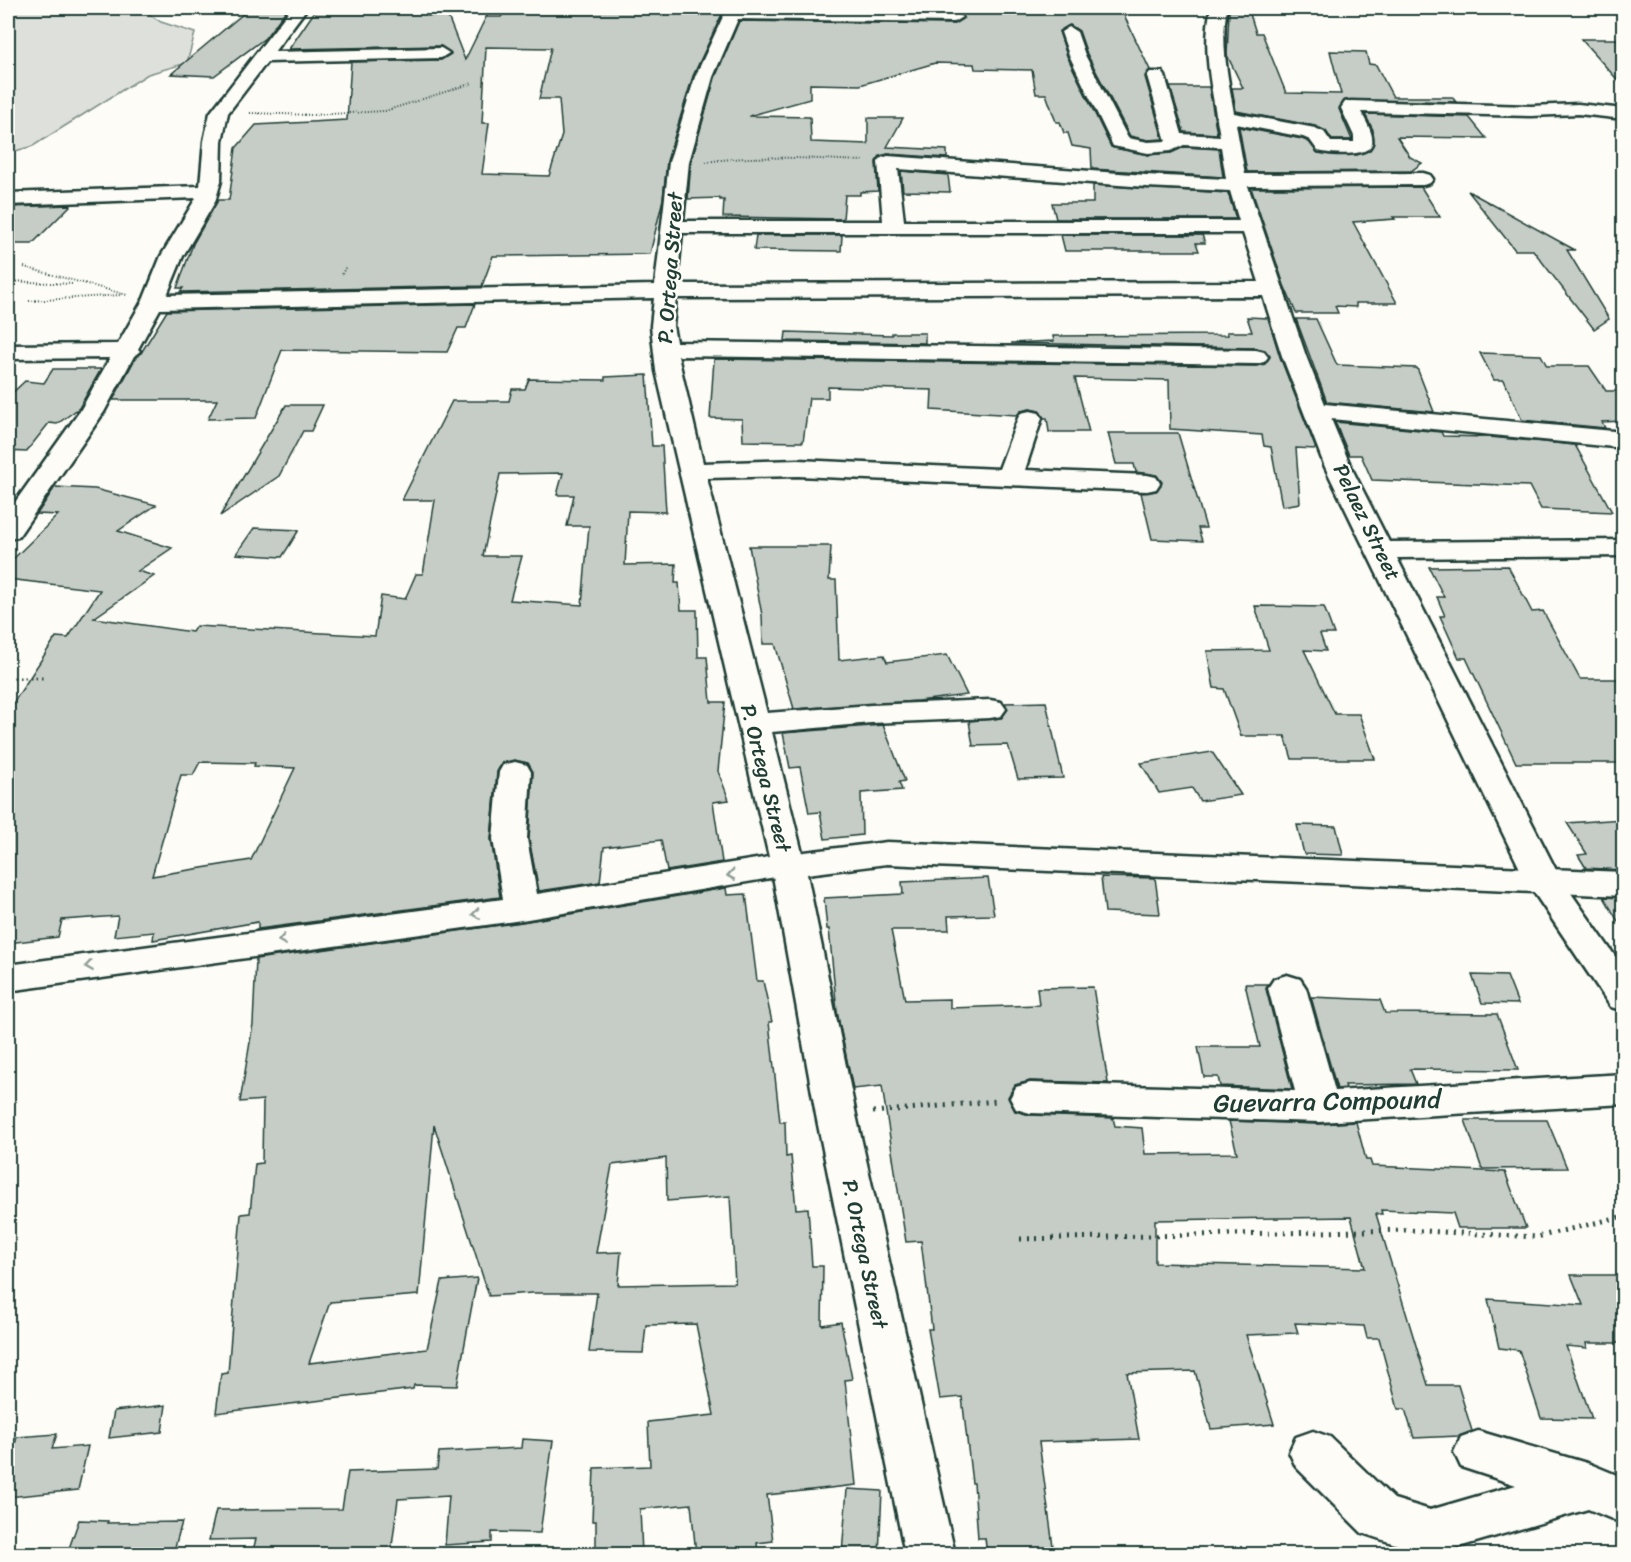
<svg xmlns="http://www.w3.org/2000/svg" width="1631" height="1562" font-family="Sriracha,sans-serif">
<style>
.green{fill:#dde0db;stroke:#7e8e88;stroke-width:1.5}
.building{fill:#c6cdc7;stroke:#1f3d34;stroke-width:1.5;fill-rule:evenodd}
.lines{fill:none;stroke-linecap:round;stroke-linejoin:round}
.minor-casing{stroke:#1f3d34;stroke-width:5}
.major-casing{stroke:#1f3d34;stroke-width:5}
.path-far2{stroke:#1f3d34;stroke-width:2;stroke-dasharray:1 2;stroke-linecap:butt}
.path-far1{stroke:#1f3d34;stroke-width:3;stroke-dasharray:1.5 4;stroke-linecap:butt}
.path{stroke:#1f3d34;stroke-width:5;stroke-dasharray:2 6;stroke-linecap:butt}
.minor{fill:#fdfcf7;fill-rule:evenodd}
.major{fill:#fdfcf7;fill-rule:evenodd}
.oneway{stroke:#8e9c96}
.labels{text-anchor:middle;stroke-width:4.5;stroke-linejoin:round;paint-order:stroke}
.street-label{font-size:21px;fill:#1f3d34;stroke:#fdfcf7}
.near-street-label{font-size:26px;fill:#1f3d34;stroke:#fdfcf7}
</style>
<rect width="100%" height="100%" fill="#fdfcf7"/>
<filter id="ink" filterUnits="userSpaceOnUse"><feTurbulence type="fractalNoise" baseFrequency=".0167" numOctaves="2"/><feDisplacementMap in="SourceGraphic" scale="12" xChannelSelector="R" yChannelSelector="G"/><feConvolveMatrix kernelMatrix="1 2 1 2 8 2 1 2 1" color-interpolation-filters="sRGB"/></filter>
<g filter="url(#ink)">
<path class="green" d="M8,8H140L161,22L195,33L187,63L148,74L33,146L8,153Z"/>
<path class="building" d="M250,8H288L265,38L214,76L171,74Z
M317,8H397L395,12L426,10L427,16L447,14L465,60L487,15V17H501L504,13L519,14L521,8L652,9L653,8H725L693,76L667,161L663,199L650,254L493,256L482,286L180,292L183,288H177L193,244L218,200H229L236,148L256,125L347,120L351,62L441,60L451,54L441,46L289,49ZM486,47L551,48L539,99H559L562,135L549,176L482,174L489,123H482Z
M826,8H1031L1122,11L1150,70L1145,77L1163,139L1148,140L1130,136L1087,54L1079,31L1070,25L1059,31L1067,56L1111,147L1148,155L1171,153L1184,147L1219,149L1223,177L1092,169L1091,149L1072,146L1068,133H1064L1060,122H1056L1046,94H1036L1032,70L975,69L974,64L935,63L860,85L810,84V99L749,116L810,117L811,142L868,144V118H903L887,147L947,150V158L888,154L880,156L876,162L878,191L860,192V195H845L843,219L723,217L724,200H720V198L688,199L691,162L715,78L739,21L954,24L964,18L954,10Z
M1229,11H1247L1250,14L1256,33H1262L1286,93L1341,94L1330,51L1366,52L1369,64L1376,65L1393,97H1452L1456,102L1345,100L1339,109L1352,140H1332L1326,131L1315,126L1236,111L1232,88H1243L1227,55Z
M1581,39H1623V86Z
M1170,87H1209L1217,134L1184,132Z
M1365,114L1469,117L1486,138L1397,137L1410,157L1422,163L1411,171L1247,172L1239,127L1302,139L1309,142L1318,153L1357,155L1370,150L1374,143L1373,130Z
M901,171L948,175L950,192L903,191Z
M1093,185L1228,193L1236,219H1056L1052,203H1093Z
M1421,187L1440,217H1393L1395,219L1353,222L1397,303H1356V307L1335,306L1338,313H1296L1284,285L1251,188Z
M1468,191L1575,250H1567L1609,319L1594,329L1533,250H1515Z
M71,205L32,244H8V207Z
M756,235H842L841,251L754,250Z
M1061,235H1202L1205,243H1196L1199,251H1065Z
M475,304L466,328H458L447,352L282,350L256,418L208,419L217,400H113L135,359L141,353L167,311Z
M1247,317L1268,318L1280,357L1316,449L1296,448L1300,503L1282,506L1271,447L1264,446L1262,435L1170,429L1169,380L1075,378L1089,432H1049L1047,418H1044L1039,411L1030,409L1021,411L1017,415L931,410L932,390L828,387V398H809L803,442L743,441L742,419L710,418L714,359L1256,366L1265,364L1270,356L1265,350L1256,348L1011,343L1054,341L1053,336L1228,335L1227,332H1252Z
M1296,319H1316L1337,365L1417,368L1434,412L1327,402Z
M786,332L892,335V333H925V343L785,341Z
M1480,353L1541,355L1547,366H1589L1606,391H1623V421L1602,422L1605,428L1522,420L1504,380H1494Z
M53,369H101L79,408L57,424L49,423L26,452L8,451V397L25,381L44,383Z
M647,375L652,446H662L666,512L628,511L625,565L676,564L675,583H679L681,610H697L698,657H707L711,702H725L718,771L729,800L713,802L722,862L667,871L661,840L604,847L600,882L539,891L529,839L533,772L528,763L514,760L502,763L497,772L491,839L500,897L258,929V922L153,940L154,932L114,936L118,916L62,920L58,937L8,943V711L56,637L68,638L100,590L8,579V564L58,515L37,514L55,487L95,489L156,505L118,531L172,548L138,571L154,576L94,618L192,632L196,626L375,636L381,596L405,599L416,574H423L435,500H402L452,401H509L512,389H525L529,379L605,380V377ZM563,473L557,495H574L567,526H589L582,605L510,600L522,556H483L500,474ZM200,762L255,763L254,766L295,768L251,860L152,876L181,775H193Z
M286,405H323L311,431H303L279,476L220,516Z
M1335,422L1441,432L1443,436L1489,437L1575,445L1612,512L1541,509L1529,486L1372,480L1361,455H1349Z
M1108,433H1178L1206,528H1198L1202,541L1152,539L1141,493L1156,491L1162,482L1156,475L1136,472L1134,464H1116Z
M254,528L299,530L282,557L236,554Z
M749,546H831L829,580H836L839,660L884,655L887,662L947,655L967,695L918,701L794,709L775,644H763L762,615Z
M1508,566L1532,612L1543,611L1580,679H1623V763H1516L1466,658H1459L1440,616H1445L1437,597H1444L1429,567Z
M1255,606L1324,607L1334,634H1320L1326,651L1304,650L1335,714H1359L1375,759H1292L1285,736H1241L1224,689L1214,688L1207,651L1269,650Z
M1046,702L1063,778L1018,779L1008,745L973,746L969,721L1001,718L1008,709L1005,703Z
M883,725L905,781L899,782L902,790L861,793L862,835L825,839L820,812L809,813L800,767L790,768L783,733Z
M1212,752L1241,795L1200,801L1192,788L1159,793L1141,763Z
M1623,819V870L1586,868L1578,855L1587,854L1567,823Z
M1297,825L1336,826L1343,855L1304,854Z
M1101,877L1155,878L1160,914L1105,912Z
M988,878L994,915L948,916L949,930H891L905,1000L950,999V1008L1039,1005L1037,988L1093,987L1108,1083L1030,1081L1015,1085L1008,1097L1015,1111L1030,1115L1113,1118L1115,1126L1142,1128L1145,1154L1237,1153L1229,1121L1319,1124L1356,1122L1366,1160H1370L1372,1166L1505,1172L1526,1228H1458L1453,1213L1381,1210L1382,1214H1376L1428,1385H1458L1472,1431L1459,1436L1414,1438L1405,1409H1398L1379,1338H1367L1364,1326L1295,1323L1298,1333L1246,1335L1274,1424L1211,1429L1195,1371L1127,1373L1139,1439L1039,1442L1054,1554H987L985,1538H978L974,1483H972L962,1397L940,1399L928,1329H932L921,1241L906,1242L882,1086L853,1089L837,1012L829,929H827L824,898L903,894L902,882ZM1351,1217L1365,1268L1155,1263V1220Z
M726,888L727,895L746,894L757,981H763L772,1022H769L780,1122H785L786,1157L791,1156L796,1209L808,1208L812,1266H823L822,1325L841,1322L852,1379L845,1380L856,1485L767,1495L773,1541L757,1543L758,1554H696L691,1504L640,1509L642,1554H596V1521H592L594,1468L650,1466L648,1422L714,1415L696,1324L646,1325L643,1353L589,1352L597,1293H532L489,1296L434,1125L419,1295L330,1302L309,1363L427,1349L442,1281L477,1278L457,1386L414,1385L413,1389L216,1413L221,1374L228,1373L241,1214L250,1213L255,1164L262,1163L263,1100L240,1102L253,1024L256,959L522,922ZM666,1158L667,1201L730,1196L735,1283L618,1285L621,1252L596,1253L612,1165Z
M1604,897L1623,898V930Z
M1472,975L1507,976L1518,1004L1482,1003Z
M1245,984H1268L1266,989L1292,1089L1220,1086L1218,1077H1204L1198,1047H1260Z
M1311,997L1380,1000L1385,1013L1497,1014L1518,1070L1410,1069L1416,1084L1345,1085L1346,1088L1337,1089Z
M1465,1120H1547L1567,1168L1482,1169Z
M1571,1275H1623V1343H1586L1587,1348L1566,1346L1592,1419L1541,1418L1519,1350L1499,1348L1488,1299L1583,1305Z
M166,1405L162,1432L109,1438L114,1411Z
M57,1434L52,1449L88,1446L78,1490L8,1497V1469L17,1437Z
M522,1439L553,1441L540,1533L492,1532V1542L445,1545L449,1496L398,1499L391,1554H252L256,1539L209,1540L216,1510L342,1509L348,1472L437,1469L439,1452L521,1448Z
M847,1489L882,1491L879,1554H842Z
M79,1520L108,1521L107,1523L182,1522L173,1554H67Z"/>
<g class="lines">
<defs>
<path id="minor" d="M291,8H307L274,52L441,48L449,53L441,58L267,62L228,113L222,141L221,181L215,202L183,256L167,295L655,285L669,162L695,77L727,8L954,12L962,17L954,22L738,19L713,77L689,162L683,221H883L878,162L881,158L888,156L1146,175L1226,179L1221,147L1184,145L1171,151L1148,153L1113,146L1069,55L1061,32L1069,27L1077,32L1085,55L1128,138L1148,142L1166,141L1147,76L1150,72H1162L1165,76L1182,134L1220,136C1213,94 1201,50 1211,8H1227C1220,44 1228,77 1234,113L1315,128L1324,132L1331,142H1354V136L1341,108L1345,102L1351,101L1531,106L1578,104L1624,109V119L1578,114L1531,116L1361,112C1365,120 1374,133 1372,143C1369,158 1330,154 1318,151L1310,140L1303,137L1236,124L1245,174L1423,173L1430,175L1433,179L1430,183L1423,185L1248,186L1306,356L1325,404L1624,432V448L1331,419L1351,467L1389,542L1624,540V556L1397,558L1559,876L1624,969V1011L1611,1007L1525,879L1325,467L1282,356L1263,296L676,298L673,326L676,342L1256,350L1264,352L1268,357L1264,362L1256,364L678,356L703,463L798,460L999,469L1018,418L1021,413L1030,411L1039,413L1042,418L1025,470L1147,475L1156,477L1160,483L1156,489L1147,491L798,476L707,478L767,713L871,705L990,700L1001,702L1006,709L1001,716L990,718L871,723L772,732L805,865L800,873L522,920L8,991V965L503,899L493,839L499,772L503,765L515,762L527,765L531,772L527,839L537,894L769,857L656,371L651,326L654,298L160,309L138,349L140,351L134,356L104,412L18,537L8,539V512L80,411L110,358L8,359V345L118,344L144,298L161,256L196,198L8,205V193L200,186L204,141L210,113ZM898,169L1146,187L1230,191L1239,221H904ZM682,233H1243L1259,282L677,284Z
M1287,975L1300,979L1306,988L1335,1091L1624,1074V1104L1319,1122L1030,1113L1016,1109L1010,1098L1016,1087L1030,1083L1295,1091L1268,988L1274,979Z
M1313,1431L1330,1437L1394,1499L1430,1510L1516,1485L1461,1467L1454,1452L1461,1437L1478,1431L1590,1464L1624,1478V1524L1588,1509L1435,1554H1425L1362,1533L1296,1467L1289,1452L1296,1437Z"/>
<path id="major" d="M887,842L1624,872V896L887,864L807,874L856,1115L955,1554H905L816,1115L771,865L776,857L788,854Z"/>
</defs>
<use href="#minor" class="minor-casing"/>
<use href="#major" class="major-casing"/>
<path class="path-far2" d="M250,113L312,115L385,111L473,83
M706,162C758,154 811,159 863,161
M24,267L127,295
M342,274L346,266
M8,281L73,284
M29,301L121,295"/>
<path class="path-far1" d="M8,678H46"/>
<path class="path" d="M873,1112L997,1101
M1020,1239L1405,1230L1537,1237L1624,1216"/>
<use href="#minor" class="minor"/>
<use href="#major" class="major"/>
</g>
<defs><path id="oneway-chevron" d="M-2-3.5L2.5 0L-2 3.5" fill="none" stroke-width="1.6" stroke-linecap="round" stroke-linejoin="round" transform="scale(1.5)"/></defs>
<g class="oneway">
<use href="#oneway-chevron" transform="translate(731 875) rotate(171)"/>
<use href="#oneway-chevron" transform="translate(476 914) rotate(172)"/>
<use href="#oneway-chevron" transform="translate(282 940) rotate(172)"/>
<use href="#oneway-chevron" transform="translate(89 966) rotate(172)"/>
</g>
</g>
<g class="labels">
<g class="street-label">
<text transform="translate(670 268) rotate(-86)" y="7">P. Ortega Street</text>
<text transform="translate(1367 522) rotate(64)" y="7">Pelaez Street</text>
<text transform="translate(766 778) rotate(76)" y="7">P. Ortega Street</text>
<text transform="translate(865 1254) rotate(78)" y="7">P. Ortega Street</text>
</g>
<g class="near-street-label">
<text transform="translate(1327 1101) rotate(-1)" y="9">Guevarra Compound</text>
</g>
</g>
<rect width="1631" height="1562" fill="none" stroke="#fdfcf7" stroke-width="30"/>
<rect x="15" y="15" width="1601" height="1532" fill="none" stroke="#1f3d34" stroke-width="2" filter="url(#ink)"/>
</svg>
